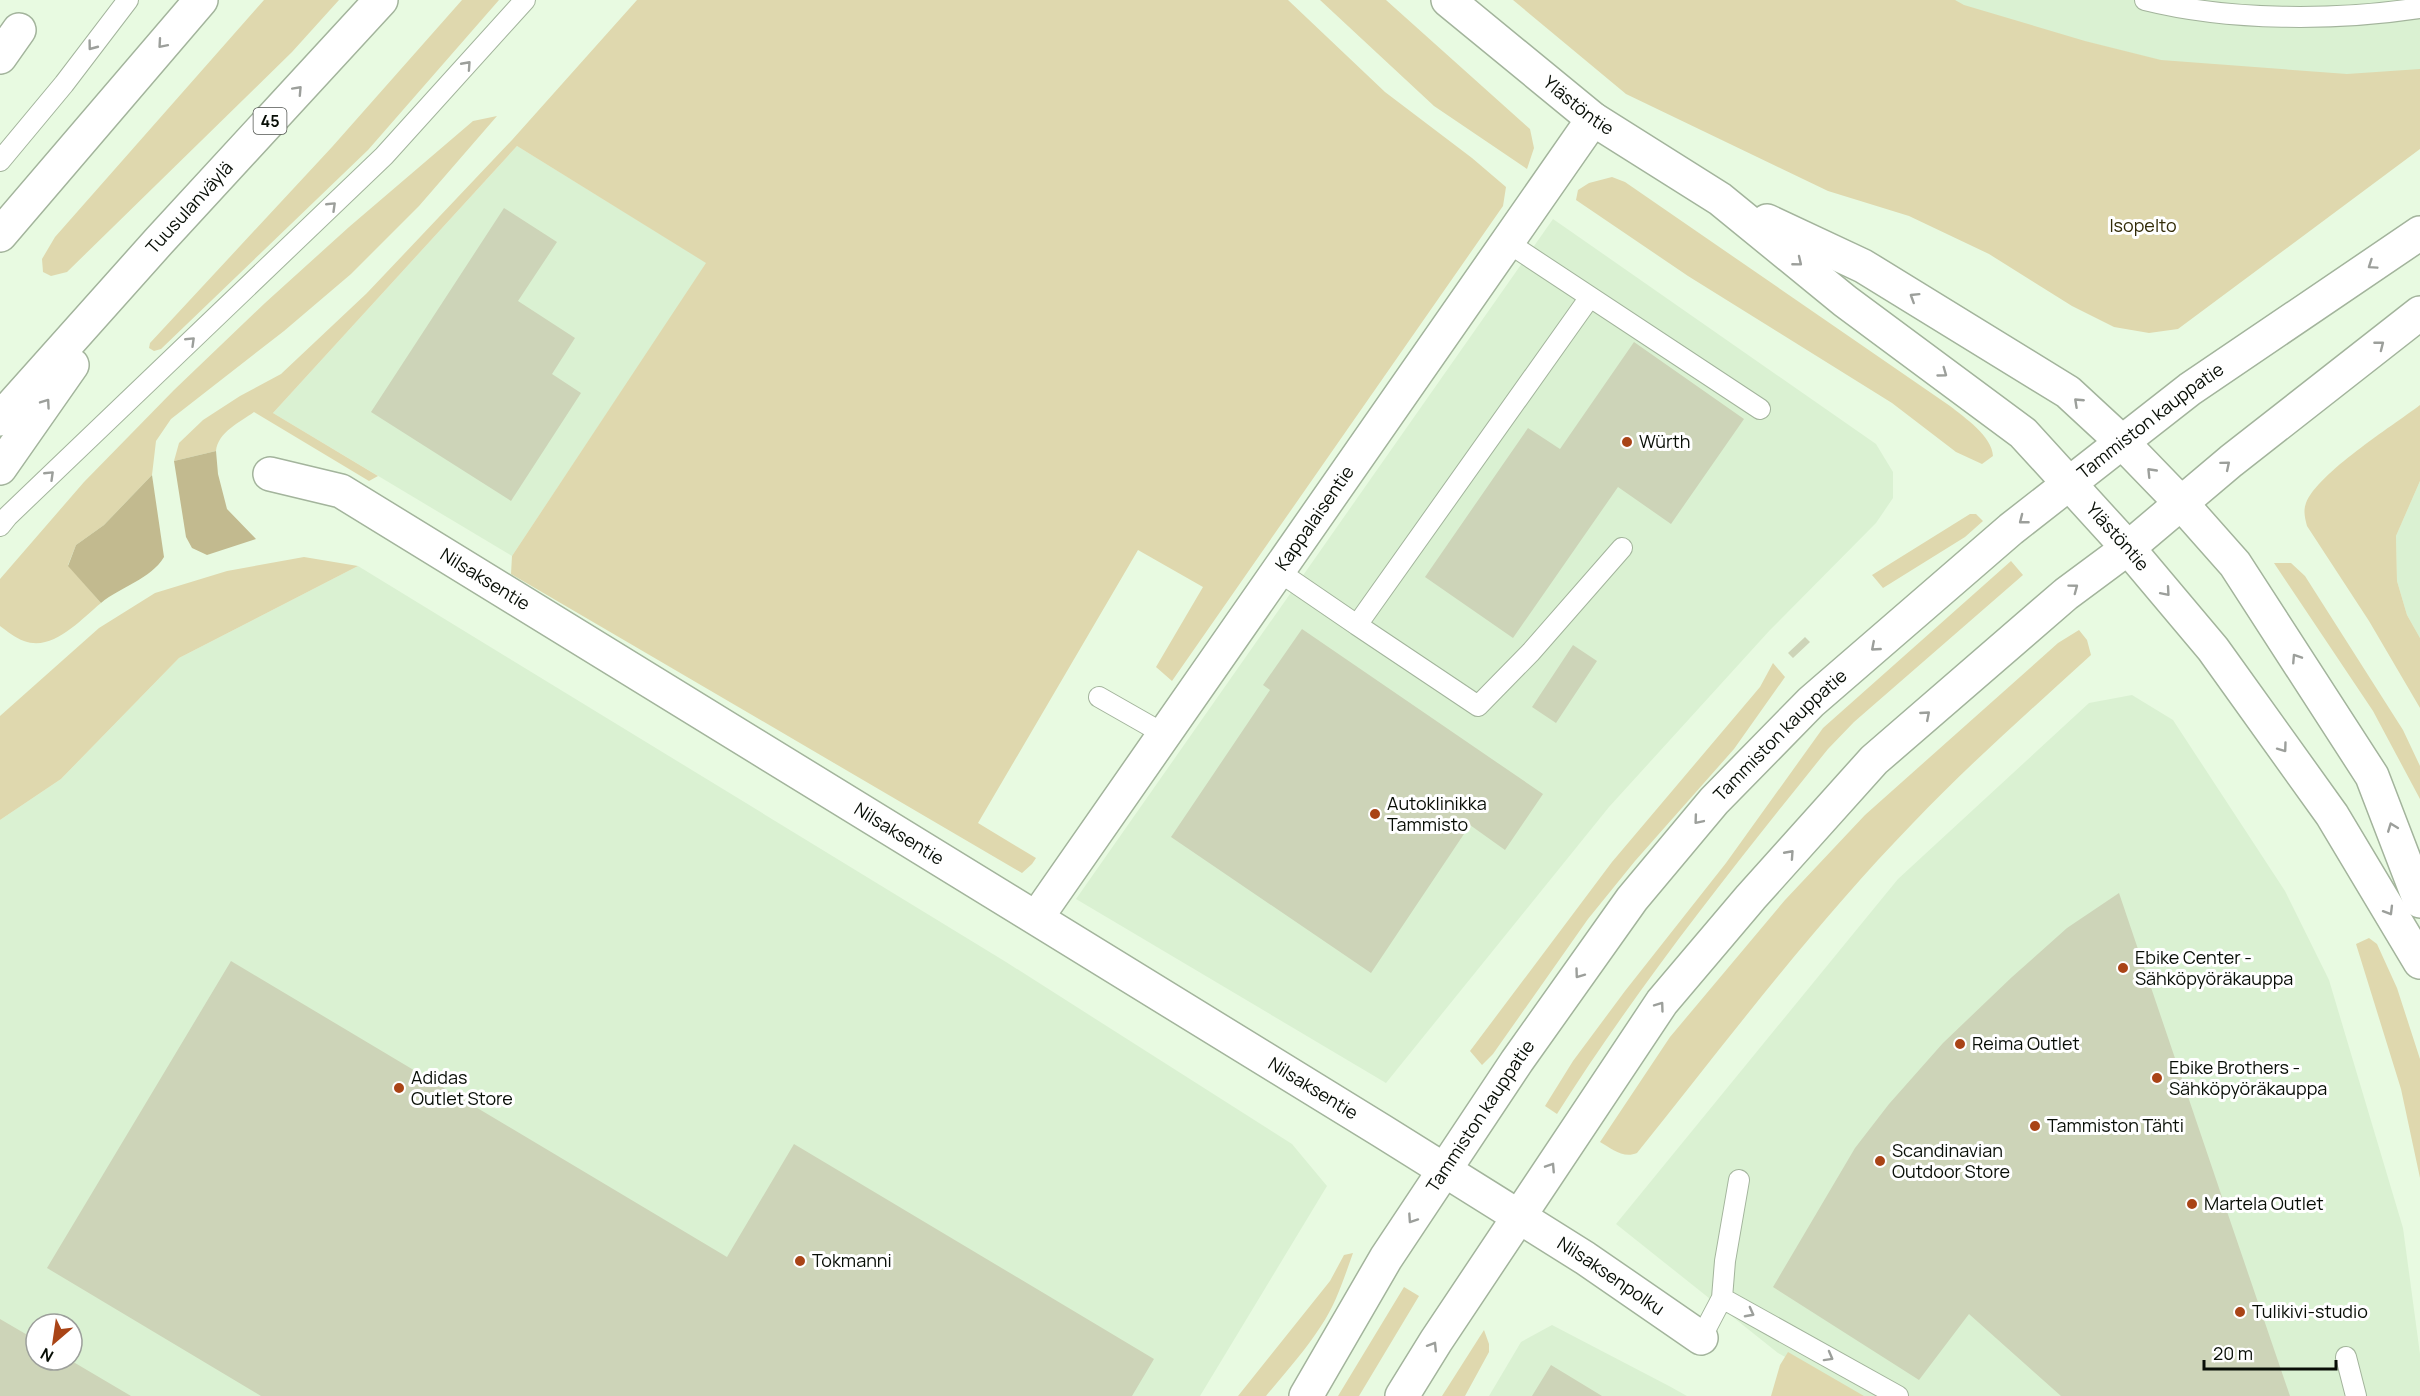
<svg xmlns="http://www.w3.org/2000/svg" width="2420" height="1396" font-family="Manrope,sans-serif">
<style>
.built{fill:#daf1d2;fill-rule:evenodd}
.green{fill:#dfd8ae}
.forest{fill:#c2ba8f}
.building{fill:#cdd4b8}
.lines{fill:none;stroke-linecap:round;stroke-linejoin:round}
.service-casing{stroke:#a3b49c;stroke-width:22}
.minor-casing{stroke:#a3b49c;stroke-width:36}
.tertiary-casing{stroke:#a3b49c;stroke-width:36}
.secondary-casing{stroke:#a3b49c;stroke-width:36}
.motorway-casing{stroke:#a3b49c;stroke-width:36}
.service{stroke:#fff;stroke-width:20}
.minor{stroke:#fff;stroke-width:33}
.tertiary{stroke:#fff;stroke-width:33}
.secondary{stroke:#fff;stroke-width:33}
.motorway{stroke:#fff;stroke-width:33}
.oneway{stroke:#9c9f9b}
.poi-dot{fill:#a94416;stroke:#fff;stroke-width:2}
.labels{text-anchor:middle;stroke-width:6;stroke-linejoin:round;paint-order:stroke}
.shield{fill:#fff;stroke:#525651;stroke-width:1.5}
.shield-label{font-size:16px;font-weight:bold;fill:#080e06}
.street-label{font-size:18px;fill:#080e06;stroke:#fff}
.park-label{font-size:18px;fill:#322b07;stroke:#fff}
.poi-label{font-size:18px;fill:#080e06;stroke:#fff;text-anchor:start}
</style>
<rect width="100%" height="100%" fill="#e8fae1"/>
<path class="built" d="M1823,0H2420V101L2275,117Z
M517,146L707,263L512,556L273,413Z
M1553,219L1876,444L1893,472V498L1876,523L1770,630L1609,807L1386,1083L1076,899Z
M2420,481V638L2407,615L2397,581L2396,536Z
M358,566L1006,962L1292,1144L1327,1186L1200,1396H0V820L61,779L179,658ZM36,1324H72V1360H36Z
M2132,695L2173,720L2285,891L2329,980L2403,1228L2420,1354V1396H1856L1778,1353L1616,1224L1898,879L2089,703Z
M1552,1325L1669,1386L1687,1396H1489L1521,1342Z"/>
<path class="green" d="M264,0H339L292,52L67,272L51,276L43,272L42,259L55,237Z
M462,0H499L368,150L161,349L154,351L149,348L150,343L332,147Z
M637,0H1288L1385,92L1472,158L1506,187L1503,206L1172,681L1156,667L1203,587L1138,550L978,823L1036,858L1032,864L1022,873L511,574L512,556L706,263L517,146L273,413L378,476L369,481L254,412C240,422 218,432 216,451L174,461L179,443L203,420L240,396L281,374L367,293L512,140Z
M1320,0H1386L1530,129L1534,148L1527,169L1434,106Z
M1513,0H1955L1964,5L2085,41L2161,60L2347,74L2420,69V149L2178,329L2149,333L2114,327L2072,306L1989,254L1909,216L1828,191L1626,94Z
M497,116L419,206L351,274L284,331L171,419L156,441L152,475L104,525L76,545L68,565L101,603C80,620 53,652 24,641C15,638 7,631 0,626V579L84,482L174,390L265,303L349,227L473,121Z
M1612,177L1625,182L1950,406C1965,418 1992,436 1993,456L1982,464L1956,452L1892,403L1688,276L1576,200L1578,190L1589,183Z
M2420,405V481L2396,536L2397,581L2407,615L2420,638V708L2369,621L2307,526C2305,518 2303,511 2306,503C2318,473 2391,427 2420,405Z
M1970,514H1976L1983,521L1965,537L1883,588L1872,575Z
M304,557L358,566L179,658L61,779L0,820V716L99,628L155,593L227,571Z
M2011,561L2023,575L1854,722L1828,749C1733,867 1638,986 1557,1114L1545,1106L1573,1061L1625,991L1726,863L1823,728Z
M2274,563H2291L2305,576L2403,730L2420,766V799L2373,711Z
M2079,630L2087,640L2091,655C2031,710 1969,764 1913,823C1813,926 1726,1042 1637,1153C1623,1159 1611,1148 1600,1142L1670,1037L1785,900L1865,815L2058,643Z
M1773,663L1785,677L1734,749L1635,861L1588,919L1493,1054L1482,1065L1470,1051L1612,862L1760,687Z
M2369,938L2377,944L2397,988L2420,1059V1178L2401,1089L2356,944Z
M1353,1253C1344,1278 1336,1304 1321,1326C1305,1351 1285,1373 1266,1396H1238L1330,1281L1344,1255Z
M1404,1287L1419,1296L1359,1396H1338Z
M1484,1330L1489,1344V1352L1465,1396H1442Z
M1788,1352L1864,1396H1771L1780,1365Z"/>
<path class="forest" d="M216,451L218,474L227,509L256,539L207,555L192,548L186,537L174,461Z
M152,475L164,557C151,579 120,587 101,603L68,566L76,545L104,525Z"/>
<path class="building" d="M504,208L557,242L518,301L575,338L552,374L581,393L511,501L371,412Z
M1634,342L1744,419L1671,524L1618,487L1513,638L1425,577L1528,428L1560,449Z
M1302,629L1543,794L1505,850L1470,825L1371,973L1171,837L1270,690L1263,685Z
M1805,637L1810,642L1793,658L1788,653Z
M1573,645L1597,661L1556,723L1532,707Z
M2119,893L2220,1191L2290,1396H2061L1969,1314L1919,1380L1773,1287L1855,1148L1889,1104L1943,1043L2012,977L2067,928Z
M231,961L727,1257L794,1144L1154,1359L1132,1396H261L47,1268Z
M0,1319L36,1340V1360H70L131,1396H0Z
M1551,1365L1602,1396H1532Z"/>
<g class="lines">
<defs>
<path id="service" d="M2145,0C2229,21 2335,21 2420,8
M0,161L64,84L128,0
M1507,242L1760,409
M0,526L8,516L384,156L525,0
M1278,571L1357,625L1590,297
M1357,625L1478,706L1531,652L1622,548
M1099,697L1164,734
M1722,1298L1898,1396
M1701,1338L1722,1298L1725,1261L1739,1180
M2346,1357L2356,1396"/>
<g id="minor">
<path d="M0,57L19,30"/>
<path id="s1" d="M270,474L341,491L1382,1131L1585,1258L1701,1338"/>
<path id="s2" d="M1037,917L1593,119"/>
</g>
<g id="tertiary">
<path id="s3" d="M1448,0L1593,119L1720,199L1845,301L2023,433L2128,548L2213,649L2332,815L2420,962"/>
<path d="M1767,221L1863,266L2068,392L2121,441L2181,503L2235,564L2372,776L2420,901"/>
</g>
<g id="secondary">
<path id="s4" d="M1306,1396L1386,1258L1517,1061L1632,899L1714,801L1811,702L2011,529L2190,389L2420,233"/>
<path d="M1402,1396L1436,1341L1662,1002L1751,897L1874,760L2066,594L2128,548L2231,461L2420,313"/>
</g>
<g id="motorway">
<path d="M0,235L201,0"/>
<path id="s5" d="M0,419L159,241L381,0"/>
<path d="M0,468L72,365"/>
</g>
</defs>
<use href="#service" class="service-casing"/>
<use href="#minor" class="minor-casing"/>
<use href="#tertiary" class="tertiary-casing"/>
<use href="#secondary" class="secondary-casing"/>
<use href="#motorway" class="motorway-casing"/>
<use href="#service" class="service"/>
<use href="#minor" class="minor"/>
<use href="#tertiary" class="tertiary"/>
<use href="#secondary" class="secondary"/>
<use href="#motorway" class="motorway"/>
</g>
<defs><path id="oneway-chevron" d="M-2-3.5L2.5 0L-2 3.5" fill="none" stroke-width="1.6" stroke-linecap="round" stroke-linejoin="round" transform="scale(1.5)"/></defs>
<g class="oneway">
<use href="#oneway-chevron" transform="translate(162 44) rotate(131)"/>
<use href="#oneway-chevron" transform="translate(92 46) rotate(127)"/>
<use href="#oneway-chevron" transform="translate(467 65) rotate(-48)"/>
<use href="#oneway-chevron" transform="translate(298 90) rotate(-47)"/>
<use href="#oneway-chevron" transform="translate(332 206) rotate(-44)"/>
<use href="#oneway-chevron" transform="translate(1798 262) rotate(39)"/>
<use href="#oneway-chevron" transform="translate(2372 265) rotate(146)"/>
<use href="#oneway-chevron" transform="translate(1914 297) rotate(-148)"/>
<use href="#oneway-chevron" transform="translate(191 341) rotate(-44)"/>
<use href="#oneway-chevron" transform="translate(2380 345) rotate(-38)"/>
<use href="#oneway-chevron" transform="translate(1943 373) rotate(36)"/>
<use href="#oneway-chevron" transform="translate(2078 402) rotate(-137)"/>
<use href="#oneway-chevron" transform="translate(46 403) rotate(-55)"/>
<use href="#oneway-chevron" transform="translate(2226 465) rotate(-40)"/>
<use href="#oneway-chevron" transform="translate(2151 472) rotate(-134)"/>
<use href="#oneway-chevron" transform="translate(50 475) rotate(-44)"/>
<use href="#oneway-chevron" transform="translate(2023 520) rotate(142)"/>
<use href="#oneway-chevron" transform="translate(2074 588) rotate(-37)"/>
<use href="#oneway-chevron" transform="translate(2166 592) rotate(49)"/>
<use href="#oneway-chevron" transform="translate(1875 647) rotate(139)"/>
<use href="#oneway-chevron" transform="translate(2296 658) rotate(-123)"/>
<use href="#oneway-chevron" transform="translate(1926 715) rotate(-41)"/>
<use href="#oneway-chevron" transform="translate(2283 748) rotate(54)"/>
<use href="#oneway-chevron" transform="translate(1698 820) rotate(130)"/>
<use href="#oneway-chevron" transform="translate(2392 827) rotate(-111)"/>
<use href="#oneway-chevron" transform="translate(1790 854) rotate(-48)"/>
<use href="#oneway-chevron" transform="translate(2389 911) rotate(59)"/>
<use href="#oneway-chevron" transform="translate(1579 974) rotate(126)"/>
<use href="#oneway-chevron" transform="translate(1660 1006) rotate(-54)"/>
<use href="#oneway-chevron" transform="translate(1551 1167) rotate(-57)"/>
<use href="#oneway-chevron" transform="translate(1412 1219) rotate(124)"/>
<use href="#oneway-chevron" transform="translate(1750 1313) rotate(28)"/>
<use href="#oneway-chevron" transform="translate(1433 1346) rotate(-58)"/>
<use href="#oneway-chevron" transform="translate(1829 1357) rotate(29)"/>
</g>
<g class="poi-dot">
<circle cx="1627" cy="442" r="6"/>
<circle cx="1375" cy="814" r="6"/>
<circle cx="2123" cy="968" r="6"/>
<circle cx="1960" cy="1044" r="6"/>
<circle cx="2157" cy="1078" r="6"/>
<circle cx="399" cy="1088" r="6"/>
<circle cx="2035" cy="1126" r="6"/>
<circle cx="1880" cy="1161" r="6"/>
<circle cx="2192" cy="1204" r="6"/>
<circle cx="800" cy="1261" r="6"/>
<circle cx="2240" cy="1312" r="6"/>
</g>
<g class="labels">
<rect class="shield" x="253.5" y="108" width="33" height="26" rx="4.5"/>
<g class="shield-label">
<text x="270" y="127">45</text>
</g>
<g class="street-label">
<text dy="6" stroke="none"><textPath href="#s3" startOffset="168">Ylästöntie</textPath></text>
<text dy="6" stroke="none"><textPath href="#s5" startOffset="284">Tuusulanväylä</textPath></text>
<text dy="6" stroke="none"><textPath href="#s4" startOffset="1302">Tammiston kauppatie</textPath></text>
<text dy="6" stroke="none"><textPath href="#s2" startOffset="486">Kappalaisentie</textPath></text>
<text dy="6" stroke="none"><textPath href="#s3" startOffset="861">Ylästöntie</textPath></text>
<text dy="6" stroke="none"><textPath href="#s1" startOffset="242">Nilsaksentie</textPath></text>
<text dy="6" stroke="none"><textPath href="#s4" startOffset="816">Tammiston kauppatie</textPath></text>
<text dy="6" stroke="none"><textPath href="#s1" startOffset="728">Nilsaksentie</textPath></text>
<text dy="6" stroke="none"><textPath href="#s1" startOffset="1214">Nilsaksentie</textPath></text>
<text dy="6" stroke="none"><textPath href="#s4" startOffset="330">Tammiston kauppatie</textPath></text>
<text dy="6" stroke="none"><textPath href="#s1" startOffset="1566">Nilsaksenpolku</textPath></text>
</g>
<g class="park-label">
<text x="2143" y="232">Isopelto</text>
</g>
<g class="poi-label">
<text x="1639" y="448">Würth</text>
<text x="1387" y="810">Autoklinikka<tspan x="1387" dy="21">Tammisto</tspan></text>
<text x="2135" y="964">Ebike Center -<tspan x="2135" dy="21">Sähköpyöräkauppa</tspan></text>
<text x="1972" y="1050">Reima Outlet</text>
<text x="2169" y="1074">Ebike Brothers -<tspan x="2169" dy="21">Sähköpyöräkauppa</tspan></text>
<text x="411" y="1084">Adidas<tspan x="411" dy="21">Outlet Store</tspan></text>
<text x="2047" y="1132">Tammiston Tähti</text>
<text x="1892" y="1157">Scandinavian<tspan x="1892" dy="21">Outdoor Store</tspan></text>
<text x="2204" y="1210">Martela Outlet</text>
<text x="812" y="1267">Tokmanni</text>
<text x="2252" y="1318">Tulikivi-studio</text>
</g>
</g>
<g transform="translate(54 1342) rotate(209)"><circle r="28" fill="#ffffff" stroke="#9c9f9b" stroke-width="1.5"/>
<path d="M0-4.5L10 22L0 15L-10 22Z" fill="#a94416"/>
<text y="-9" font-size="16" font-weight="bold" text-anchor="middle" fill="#080e06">N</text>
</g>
<path d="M2204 1360v9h132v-9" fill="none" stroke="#080e06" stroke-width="3"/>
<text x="2213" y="1360" font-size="18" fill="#080e06" stroke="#ffffff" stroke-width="4.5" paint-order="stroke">20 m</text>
</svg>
